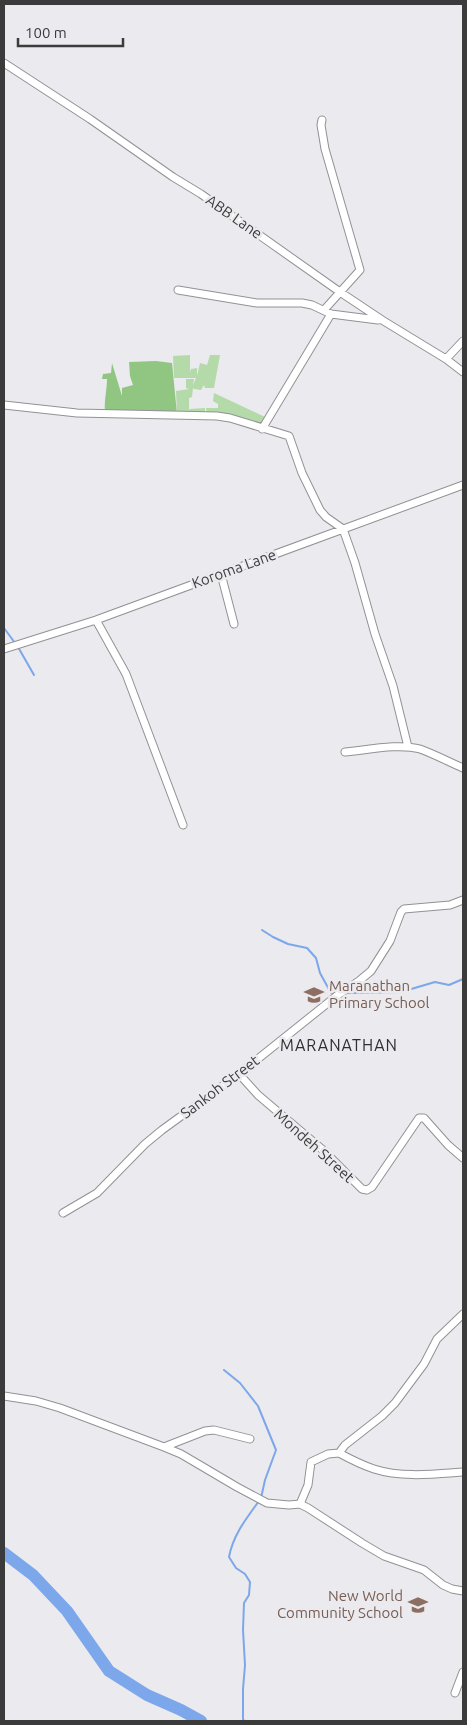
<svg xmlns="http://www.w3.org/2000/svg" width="467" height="1725" font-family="Ubuntu,sans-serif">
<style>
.green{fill:#b4daaa}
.forest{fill:#90c682}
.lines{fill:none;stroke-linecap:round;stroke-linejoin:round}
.stream{stroke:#7ca7ea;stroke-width:2}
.river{stroke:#7ca7ea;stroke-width:12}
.street-casing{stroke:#929195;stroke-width:9}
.street{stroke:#fff;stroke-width:7}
.labels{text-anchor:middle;stroke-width:5;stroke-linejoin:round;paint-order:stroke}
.street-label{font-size:15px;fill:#3b3b3c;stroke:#ebeaee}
.education-label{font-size:15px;fill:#785e54;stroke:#ebeaee;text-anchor:start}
.neighbourhood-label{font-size:16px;letter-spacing:1px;fill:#2f2e31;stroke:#ebeaee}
</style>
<rect width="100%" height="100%" fill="#ebeaee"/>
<path class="green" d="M190,355V372L191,369L197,368V376L200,363L207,365L210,355H220L214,388H205L204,385L201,390L194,389L193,388L192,397L189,398V410L190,409L205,408V414H177L176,391L189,389L186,388V379H194L193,385L196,378H174L173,356Z
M214,393L265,417L260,426L247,419L207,413L206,408H218V404L213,401Z"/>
<path class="forest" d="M156,361L172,363L177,414L105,412C104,400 107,390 107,379H102L103,374L111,373L112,363L122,396V388L133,385L130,376L129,362Z"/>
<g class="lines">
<path class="stream" d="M4,628L15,643
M18,647L34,675
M262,930L273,937L288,944L307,948L316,958L320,973L331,993L334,994
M347,993L401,992L435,982L449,985L463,979
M224,1370L240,1383L258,1406L276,1450L265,1480L261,1498
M244,1721L243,1719V1689L245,1665L243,1630L244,1603L249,1595L250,1582L245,1574L236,1568L229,1557C233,1535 246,1519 259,1501"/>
<path class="river" d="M4,1553L33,1575L67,1611L109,1671L147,1695L181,1710L201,1721"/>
<defs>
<path id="street" d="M4,63L90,119L173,177L201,194L340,292L382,320L446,359L463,372
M322,120L321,125L325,149L360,270L324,310
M178,290L257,303H302L312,305L331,314L378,320
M446,359L463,341
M4,405L77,413L217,416L230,418L289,436L302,473L320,510L326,517L343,529L355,563L375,634L393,686L408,747
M262,429L331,314
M221,574L234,624
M96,620L126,674L183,825
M4,649L96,620L463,485
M345,752C367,750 399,743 420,749C434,754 449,762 463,768
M239,1074L258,1095L324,1151L362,1189L367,1190L372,1187L419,1118H424L448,1145L463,1158
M63,1213L97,1193L145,1144L162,1130L239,1074L339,994L359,981L371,971L390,941L401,912L404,909L450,905L463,900
M4,1396L36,1401L60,1408L164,1447L181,1454L237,1487L267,1503L289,1505L300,1504L308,1508L362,1543L384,1556L424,1570L443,1585L452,1589L463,1591
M164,1447L205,1431L214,1430L250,1439
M339,1453C350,1459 362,1465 374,1469C402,1478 435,1474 463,1472
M300,1504L308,1485L311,1462L328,1454L339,1453L345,1445L382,1416L395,1403L424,1364L437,1339L463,1314
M455,1693L463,1672"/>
</defs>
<use href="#street" class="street-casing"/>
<use href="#street" class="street"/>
</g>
<defs>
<symbol id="school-bare" viewBox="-9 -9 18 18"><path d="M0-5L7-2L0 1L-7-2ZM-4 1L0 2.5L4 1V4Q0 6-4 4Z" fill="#8d6e63" stroke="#ebeaee" stroke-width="2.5" paint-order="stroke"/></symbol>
</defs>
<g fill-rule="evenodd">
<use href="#school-bare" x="300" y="981" width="28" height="28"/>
<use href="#school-bare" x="404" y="1591" width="28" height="28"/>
</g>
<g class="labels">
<g class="street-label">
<text transform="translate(234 217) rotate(35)" y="5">ABB Lane</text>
<text transform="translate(234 569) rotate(-20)" y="5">Koroma Lane</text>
<text transform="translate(220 1087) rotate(-37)" y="5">Sankoh Street</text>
<text transform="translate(314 1146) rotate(42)" y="5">Mondeh Street</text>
</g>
<g class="education-label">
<text x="329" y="991">Maranathan<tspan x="329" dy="17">Primary School</tspan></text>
<text x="403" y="1601" text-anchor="end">New World<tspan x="403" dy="17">Community School</tspan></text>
</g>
<g class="neighbourhood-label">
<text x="339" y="1051">MARANATHAN</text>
</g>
</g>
<rect width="467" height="1725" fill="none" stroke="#3b3b3c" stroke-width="10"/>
<path d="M18 38v8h105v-8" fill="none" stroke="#3b3b3c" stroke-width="2.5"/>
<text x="25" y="38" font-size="15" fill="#3b3b3c" stroke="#ebeaee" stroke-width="4" paint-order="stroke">100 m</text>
</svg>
